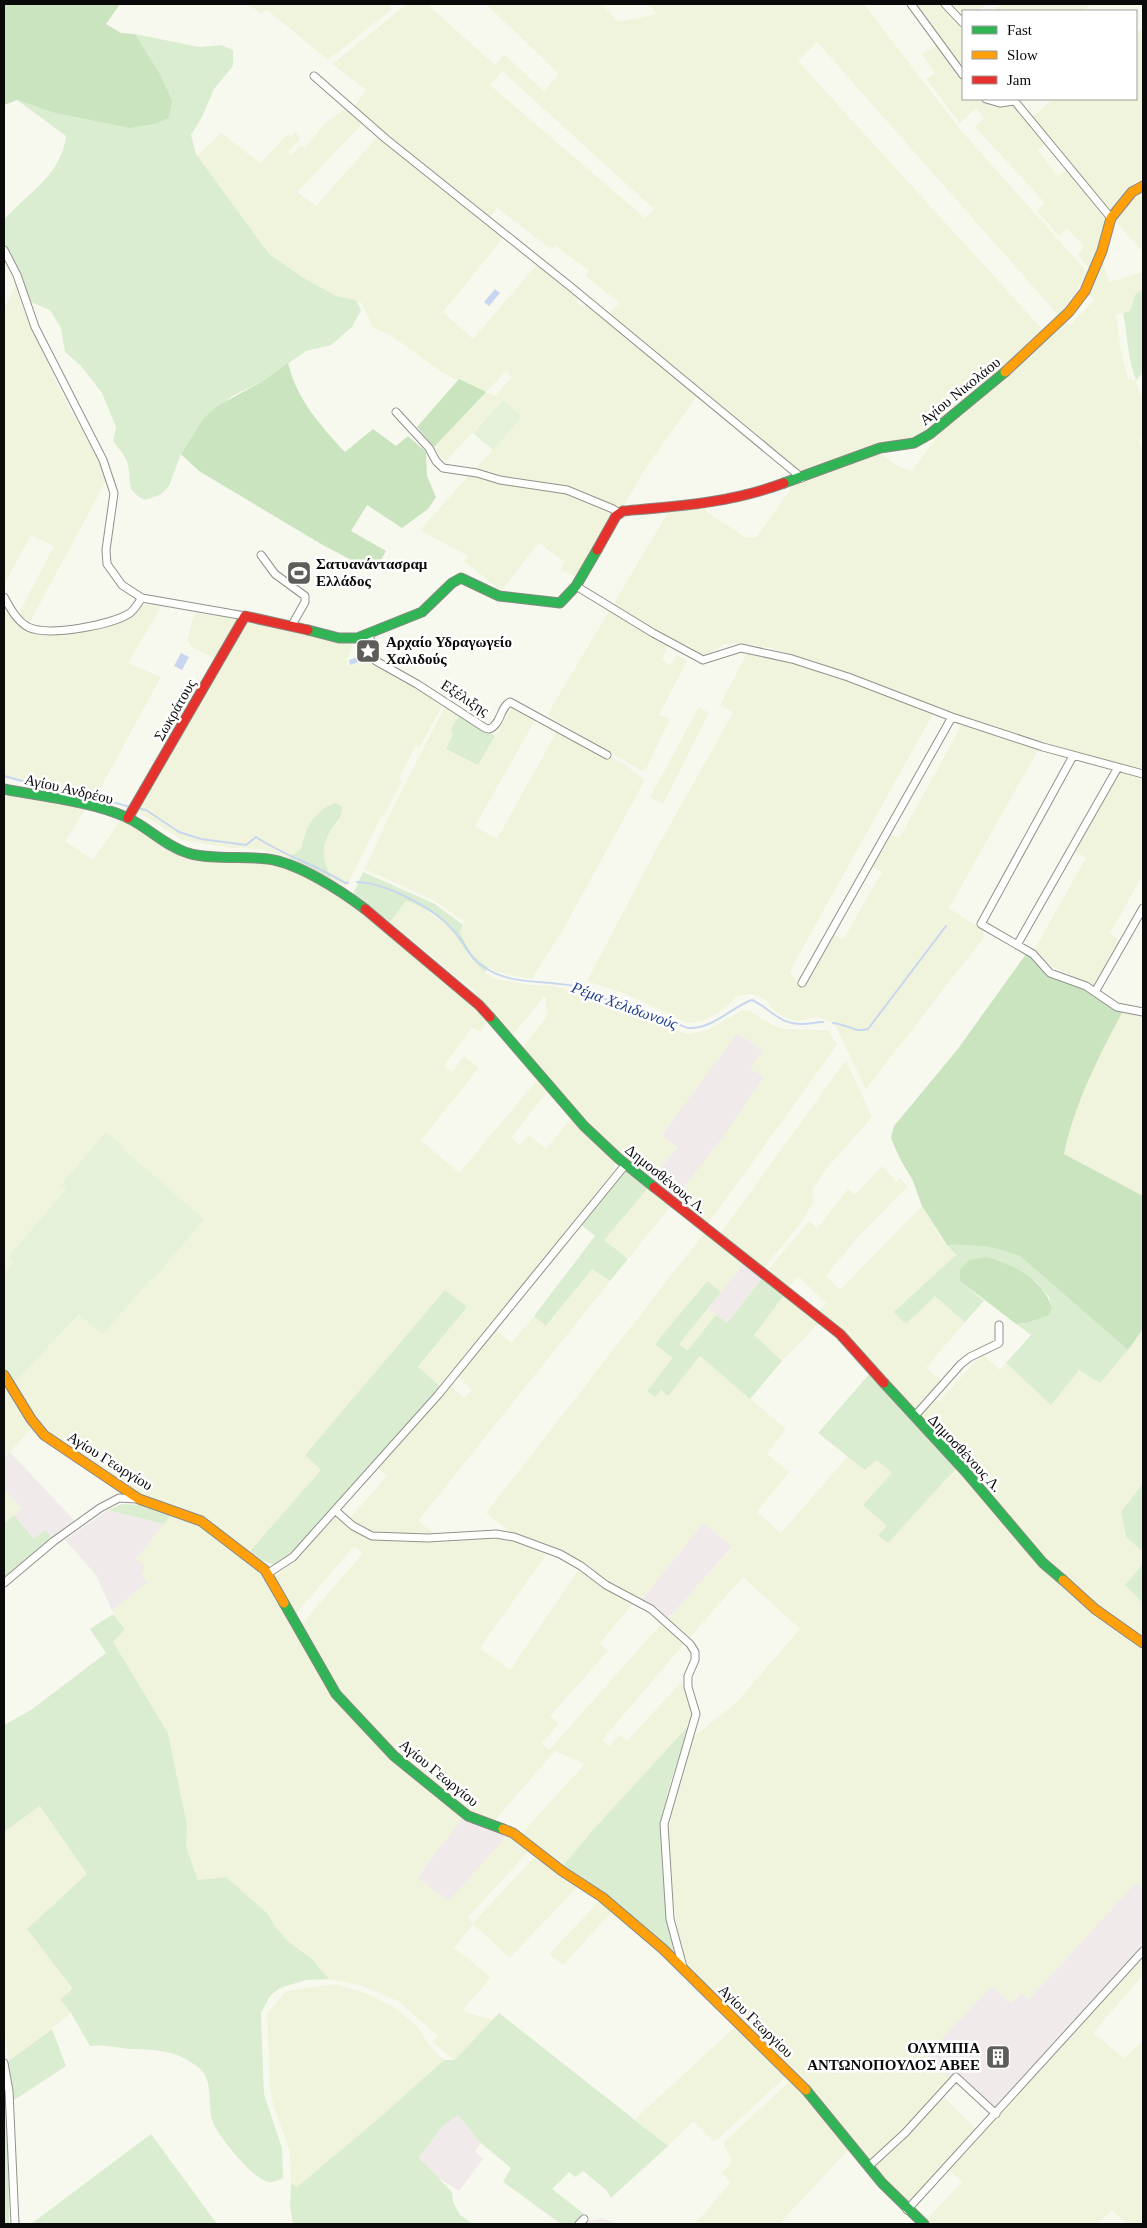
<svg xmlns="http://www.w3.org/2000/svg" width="1147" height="2228" font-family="'Times New Roman',serif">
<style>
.industrial{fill:#f0ebea}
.farmland{fill:#f0f4dc;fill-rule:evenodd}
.green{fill:#daedd0}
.forest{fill:#c9e4bf}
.pitch{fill:#e5f1d9}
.water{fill:#c8d7ef}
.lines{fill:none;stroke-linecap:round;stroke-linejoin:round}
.stream{stroke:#c8d7ef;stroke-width:2}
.street-casing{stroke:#91928d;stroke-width:9}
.fast-casing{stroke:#888883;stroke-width:11}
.slow-casing{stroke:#888883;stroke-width:11}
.jam-casing{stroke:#888883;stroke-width:11}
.street{stroke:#fefefc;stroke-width:7}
.fast{stroke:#30b455;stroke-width:9}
.slow{stroke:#ff9f0a;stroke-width:9}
.jam{stroke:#e5322d;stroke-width:9}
.labels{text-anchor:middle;stroke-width:5;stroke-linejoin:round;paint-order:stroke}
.street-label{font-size:15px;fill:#0a0a0a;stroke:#fff}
.poi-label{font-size:15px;font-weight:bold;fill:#0a0a0a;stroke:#fff;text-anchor:start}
.water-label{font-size:16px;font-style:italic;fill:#21418f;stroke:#fff}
</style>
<rect width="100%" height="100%" fill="#f8f9ee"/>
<path class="industrial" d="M737,1032L763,1050L765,1077L720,1141L676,1198L651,1178L677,1148L662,1135Z
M744,1263L763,1277L726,1324L708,1308Z
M10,1452L75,1521L53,1538L34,1539L14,1515L21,1509L4,1490V1458Z
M108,1510L164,1524L137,1559L147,1567V1583L112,1611L96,1575L65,1540Z
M703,1523L733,1546L668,1619L642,1599Z
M462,1818L501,1830L508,1835L449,1901L417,1878Z
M1136,1882L1143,1888V1946L1003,2101L994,2107L958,2072L950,2078L926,2055L992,1986L1011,2003L1021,1992L1029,1999Z
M458,2115L481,2143L475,2151L483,2159L459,2191L437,2177L419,2158L441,2128Z
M602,2218L618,2224H584L587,2221Z"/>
<path class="farmland" d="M248,4H388L392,9L328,60L266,9L261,14Z
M407,4H427L495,65L504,54L544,91L559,74L486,4H602L618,22L657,14L649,4H864L958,127L1088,273L1059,316L817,42L798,61L1044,331L1020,353L915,439L878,445L804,471L799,470L608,313L620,303L585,276L589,271L556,246L552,250L497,208L489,219L354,107L366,90L332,64ZM502,71L654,209V210L645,218L490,85Z
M913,4H942L963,25V99H1010L1046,144L1038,150L1058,176L1068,170L1103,216L1106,222L1101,244L1090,269L1077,255L1084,246L1067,229L1059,236L1037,211L1045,203L975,127L984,118L976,108L960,123L926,79L935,73L922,54L941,43Z
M948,4H987L978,11H963V20Z
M1002,4H1091L1083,11H994Z
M1143,28V181L1132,188L1110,210L1106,209L1031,118L1053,99H1136V34Z
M346,108L364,122L297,192L316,206L377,137H381L504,237L443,312L473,339L538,263L567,285L565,287L579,298L576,302L583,307L587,303L699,393L645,469L622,509L579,492L504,478L476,468L522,418L503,400L446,461L439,455L434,447L485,392L445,374L389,334L373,328L362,303L336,296L302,277L269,254L197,156L221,133L260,163L288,134L292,136L295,132L301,138L288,152L291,155L301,145L305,148L323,125ZM506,371L512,377L495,396L486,392Z
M1143,188V252L1113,219L1123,203Z
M1102,258L1109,282L1143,272V289L1135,295L1130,311L1116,315L1122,356L1128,379L1136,380L1140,396L1143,393V436L1139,441L1143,450V770L1042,743L903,696L828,666L771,648L746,644H724L708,655L701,656L654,629L651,636L668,646L662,660L670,665L677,655L687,661L659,715L670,719L647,767L642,771L547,715L669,511L706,507L707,512L745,537L756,538L794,484L879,452L899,467L911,471L946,425L1052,335L1064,321L1070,325L1094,300L1087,291Z
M16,285L24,311L46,360L68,406L101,462L107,479L30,622L18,615L54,546L31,535L4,585V309Z
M471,473L558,490L619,514L579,578L561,570L565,562L539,543L501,591L464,561L468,556L420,530Z
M4,600L30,631L48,635L73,632L127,618L141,604L161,607L128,663L161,677L94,800L4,777Z
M196,613L240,620L217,660L192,647L187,641L192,622Z
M246,618L354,641L347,660L349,666L371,661L376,662L444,702L420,747L416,745L399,778L402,781L384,816L382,815L346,887L332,879L323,862L325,842L332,829L341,818L304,834L301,849L289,858L259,849L232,848L182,840L135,810Z
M748,651L791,660L846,678L933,714L792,967L790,972L801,987L833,934L843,940L882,872L871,866L890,833L899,839L962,724L1012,739L1038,750L949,908L983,930L985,936L866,1089L834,1023L818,1017L796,1021L784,1017L772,1009L767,1001L759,996L750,994L737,996L728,1006L706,1020L687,1023L626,994L587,981L658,846L733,713L720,705Z
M446,704L461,713L478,765L514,704L537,717L475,826L497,839L558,729L624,764L645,780L564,928L532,979L497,972L480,962L467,947L460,932L465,922L433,900L365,869L388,818Z
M699,707L709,713L663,804L650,797Z
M1118,772L1143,776V875L1110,933L1121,941L1093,987L1046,963L1034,950L1086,858L1073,850Z
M4,791L87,807L65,841L93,860L122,818L172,849L287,864L364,910L473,1004L488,1021L480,1032L472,1027L444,1066L452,1072L464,1056L479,1068L421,1140L459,1173L537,1080L547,1092L511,1138L520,1145L529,1135L546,1149L571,1118L616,1163L611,1175L441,1387L418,1368L467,1307L445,1291L305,1455L321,1470L250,1551L224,1535L214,1525L195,1513L144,1496L61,1443L32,1414L12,1385L80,1315L103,1334L152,1277L154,1279L125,1148L61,1185L66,1189L8,1257L14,1262L4,1273Z
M406,901L424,909L449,927L471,960L492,978L531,985L556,986L595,1000L615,1011L688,1034L707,1030L743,1010L750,1011L770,1024L784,1029L829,1030L837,1045L708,1224L676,1198L720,1141L764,1077L750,1068L763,1050L737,1033L662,1135L677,1148L651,1178L624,1158L584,1123L521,1050L548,1015L545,1003L547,999L544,997L511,1037L472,989L390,922Z
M1123,1011L1143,1015V1196L1064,1154L1071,1121L1087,1079Z
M846,1060L872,1117L827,1168L812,1190L814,1201L800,1224L763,1269L720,1234Z
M882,1166L897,1182L901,1178L907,1187L857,1238L826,1276L840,1290L922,1206L942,1240L956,1255L906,1324L935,1295L965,1322L926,1368L942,1382L914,1413L819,1312L826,1303L798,1276L787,1289L767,1271L809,1221L817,1228L848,1189L855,1195Z
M648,1188L671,1206L628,1259L604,1240Z
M704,1233L744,1263L721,1292L706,1281L656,1344L673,1358L661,1390L668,1396L700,1356L786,1429L767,1454L789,1472L757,1512L781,1533L848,1456L865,1470L877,1460L892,1473L957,1467L1063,1587L1143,1651V1888L1136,1882L1029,1999L1021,1993L1011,2003L992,1986L926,2055L950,2078L912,2118L916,2123L942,2095L980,2133L1143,1954V1975L1093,2033L1124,2058L1143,2041V2224H1127L1112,2211L1097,2224H931L926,2220L962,2182L945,2166L908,2207L871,2164L685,1966L673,1904L667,1826L681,1770L693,1737L735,1704L800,1629L743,1577L690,1637L668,1619L733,1547L703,1523L642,1599L608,1582L588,1565L560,1550L545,1548L523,1536L511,1532L486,1513Z
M592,1269L610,1281L418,1521L436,1535L369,1532L355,1523L350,1518L387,1476L378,1468L450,1385L464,1398L472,1390L457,1375L495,1329L511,1343L534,1316L547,1326Z
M785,1294L819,1323L782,1361L753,1336Z
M708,1308L716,1315L687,1351L679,1344Z
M1143,1329V1484L1121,1511L1126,1537L1143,1552V1564L1125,1585L1143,1601V1640L1094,1603L1050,1565L917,1415L933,1397L939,1402L982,1354L1000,1370L1006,1363L1051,1405L1079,1369L1100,1383Z
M4,1381L33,1427L4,1458Z
M4,1490L21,1509L4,1524Z
M172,1513L199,1524L236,1554L249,1560L260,1570L328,1690L357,1724L462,1818L417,1878L449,1901L508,1835L529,1851L468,1917L473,1923L536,1855L580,1884L510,1958L473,1924L454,1948L491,1977L462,2011L493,2020L455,2061L433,2042L438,2036L398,2001L360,1985L329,1979L313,1960L289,1942L276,1928L268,1914L249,1898L198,1880L186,1847L187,1825L168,1733L113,1642L125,1629L112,1611L147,1583L141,1573L146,1567L136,1559Z
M336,1516L359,1533L439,1543L494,1537L510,1539L546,1555L480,1648L510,1670L580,1568L599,1586L634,1602L600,1643L608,1651L550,1716L559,1724L542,1743L549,1750L662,1623L685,1643L602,1740L609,1746L620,1735L627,1741L681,1682L685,1688L691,1708L690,1724L591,1832L562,1867L522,1833L585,1764L555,1751L495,1820L470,1813L456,1805L426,1776L395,1751L374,1730L334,1683L300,1626L363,1553L354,1546L294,1616L275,1582V1577L291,1564Z
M40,1806L87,1874L27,1929L73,1989L60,1999L71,2013L9,2062L4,2029V1832Z
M603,1897L616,1907L563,1965L549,1954Z
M335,1984L368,1994L395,2008L418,2027L429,2045L444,2060L377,2120L297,2187L291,2183L290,2152L274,2107L270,2089L267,2014L286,1991Z
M734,2028L787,2076L719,2138L713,2141L693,2121L668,2146L635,2119Z
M789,2082H794L851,2147L779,2224H695L730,2183L722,2173L732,2161L723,2143Z"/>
<path class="green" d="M135,34L199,47L221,45L233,50V66L214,89L202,117L191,135L196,154L269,254L302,277L336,296L356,300L361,310L352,327L331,345L306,351L263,381L234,395L203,419L181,454L169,486L160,495L145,500C124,490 132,483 128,465C126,456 118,448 113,441L116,427L102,393L81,366L65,352L61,328L50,310L30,302L20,272L4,244V220C29,191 61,176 66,136L17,100L55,113L129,128L172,100L160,74Z
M1143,289V373L1136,380C1127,358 1128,336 1123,313L1130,311L1135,295Z
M461,713L495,736L478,765L446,749L453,734L451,729Z
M335,803L342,807C342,817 339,819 333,827C320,846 322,860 332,879L289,858L301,849C306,826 313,812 335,803Z
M363,872L435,904L463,925L460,932C467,947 473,959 488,967L485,972C467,957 464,946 450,929C439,915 422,907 406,901L390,922L353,894Z
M623,1169L648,1188L604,1240L628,1259L610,1281L592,1269L546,1326L534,1316L595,1236L580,1224Z
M969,1244L1005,1249L1021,1257L1128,1350L1100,1383L1079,1370L1051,1405L1006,1363L1031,1335L1016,1324L1026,1323L1052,1307L1049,1297L1034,1280L960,1281L984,1301L965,1322L935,1296L906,1324L894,1312L956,1255L947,1245Z
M763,1277L785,1294L754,1335L782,1361L750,1399L700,1356L668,1396L661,1390L655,1397L647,1391L673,1358L655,1344L707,1281L721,1292L679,1344L687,1351L716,1315L727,1323Z
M445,1290L467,1307L418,1367L441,1387L291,1556L276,1565L263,1561L250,1551L321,1470L305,1455Z
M871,1372L957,1467L888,1543L878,1535L887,1526L863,1505L892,1473L877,1460L865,1470L818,1433Z
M1143,1484V1552L1126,1537L1121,1511Z
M122,1504L141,1505L172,1513L164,1524L108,1510Z
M14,1515L34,1539L45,1530L53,1538L4,1577V1524Z
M1143,1564V1601L1142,1602L1125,1585Z
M113,1614L125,1629L113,1642L168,1733L187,1825L186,1847L198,1880L226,1877L268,1914L276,1928L289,1942L313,1960L329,1979L306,1980L280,1988L270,1996L261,2013L264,2094L282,2148L283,2178C278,2180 273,2183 268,2182C252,2178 222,2140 214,2125C206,2107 215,2081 199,2068C177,2050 157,2050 131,2049C116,2048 106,2044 90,2046L71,2013L60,1999L73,1989L27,1929L87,1874L40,1806L4,1832V1725L31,1710L106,1653L90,1629Z
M690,1724L669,1787L660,1826L667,1918L675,1957L603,1892L562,1867L591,1832Z
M499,2013L668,2146L611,2198L606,2190L583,2171L575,2177L569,2172L552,2189L584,2214L575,2224H561L503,2182L511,2168L481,2143L458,2115L441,2128L419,2158L452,2192L453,2202L460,2215L473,2224H293L290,2206L291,2183L297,2187L377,2120L444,2060H455Z
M52,2029L66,2066L8,2104L9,2224H4V2063L9,2061Z
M151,2134L217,2224H31Z"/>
<path class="forest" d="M4,4H120L106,24L121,33L135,34L160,74L172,100L169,118L154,124L129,128L55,113L17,100L4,105Z
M288,363C297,400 320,425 345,452L373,429L396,446L408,436L426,452L427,476L436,497L428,509L402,528L367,505L351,531L386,551L374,572L321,544L199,471L181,454L203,419L216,407L263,381Z
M459,379L486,392L434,447L417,427Z
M1026,954H1028C1047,973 1071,979 1093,993C1104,1000 1109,1008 1123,1011C1098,1058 1075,1102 1064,1154L1143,1196V1329L1128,1350L1021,1257C998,1246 972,1244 947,1245L922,1206L913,1181L899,1157L891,1138L894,1126L957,1050Z
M987,1257C1014,1265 1041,1278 1052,1307L1049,1315L1026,1323L1016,1324L960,1281V1270L969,1260Z"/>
<path class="pitch" d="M503,400L522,417L493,450L473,433Z
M106,1132L125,1148L124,1150L204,1219L154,1279L152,1278L103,1334L79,1315L12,1385L4,1372V1273L14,1262L8,1257L66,1189L61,1185Z"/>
<path class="water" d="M495,289L500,293L489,306L484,302Z
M181,653L189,657L182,670L174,666Z
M369,653L371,658L350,665L349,660Z"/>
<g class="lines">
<path class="stream" d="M4,776L47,788L84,794L130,807
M141,809L146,810L179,832L201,839L246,845L256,837C284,856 317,865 345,883H348
M357,882C386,883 434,908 453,930C466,943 467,956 484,967C514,988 553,978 586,989C598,993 608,1002 620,1006C638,1012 656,1016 674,1022C679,1024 686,1029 692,1028C715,1027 732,1007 752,1000C770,1008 779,1025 803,1024C810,1024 816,1022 823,1022
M833,1023C846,1024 855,1033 868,1029L946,926"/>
<defs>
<path id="street" d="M911,4L963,75
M945,4L963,23
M314,76L386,139L571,287L802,478
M986,99L1000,103L1014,101
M1013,99L1111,218
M4,250L17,275L35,327L103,460L114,493L106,550L107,564L122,585L142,598L245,616
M396,412L429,448L436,461L443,468L477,473L500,480L567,490L613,509L619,513
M261,555L275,574L305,596V602L292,625
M576,586L653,633L703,660L741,648L792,659L848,677L952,717L1043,747L1143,774
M4,597C10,608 17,621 28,627C48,637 112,625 130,613C135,609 138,603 142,598
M369,634L376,661L417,684L485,728L489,729C501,725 500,707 510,702L607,755
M1073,756L981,924L1033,954L1050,973L1086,986L1117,1007L1143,1012
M1017,945L1117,769
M802,983L952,717
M1095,992L1143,908
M914,1417L961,1364L970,1357L999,1343V1325
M336,1511L353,1526L372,1536L428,1538L496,1534L514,1537L560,1554L581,1566L606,1585L651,1609L690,1644L695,1652V1660L688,1676V1687L696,1714L664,1824L670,1919L683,1967
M267,1574L293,1557L438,1395L626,1164
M4,1583L54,1541L100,1508L119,1498L137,1499
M4,2063L9,2091L15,2224
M868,2167L905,2133L956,2077L996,2114
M907,2210L1143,1951
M579,2224L584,2219"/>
<path id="fast" d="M784,483L880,448L914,443L930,434L1005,372
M308,630L339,638H357L422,612L452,583L461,578L499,596L560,603L576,586L597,550
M4,789C44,797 89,801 126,817C148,827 165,846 188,853C209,860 245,856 268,859C298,863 340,890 365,909
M490,1017L584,1126L618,1158L654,1187
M884,1383L965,1471L1043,1563L1063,1580
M284,1603L336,1694L394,1756L468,1816L503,1829
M806,2090L882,2183L924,2224"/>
<path id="slow" d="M1005,372L1069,312L1085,291L1102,251L1111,218L1132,192L1143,186
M4,1375L31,1419L44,1435L139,1499L201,1521L265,1570L284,1603
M1063,1580L1095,1609L1143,1643
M503,1829L513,1833L562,1871L602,1897L663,1949L806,2090"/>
<path id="jam" d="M597,550L616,516L623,511C680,506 730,503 784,483
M128,818L245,616L308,630
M365,909L479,1005L490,1017
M654,1187L840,1334L884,1383"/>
</defs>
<use href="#street" class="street-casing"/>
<use href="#fast" class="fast-casing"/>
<use href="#slow" class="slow-casing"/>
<use href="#jam" class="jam-casing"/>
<use href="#street" class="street"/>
<use href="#fast" class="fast"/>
<use href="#slow" class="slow"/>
<use href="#jam" class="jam"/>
</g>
<defs>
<symbol id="stadium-square" viewBox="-11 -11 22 22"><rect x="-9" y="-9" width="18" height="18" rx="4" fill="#5d5e5a" stroke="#fff"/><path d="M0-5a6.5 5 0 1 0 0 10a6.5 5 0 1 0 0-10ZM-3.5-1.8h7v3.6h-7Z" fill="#fff"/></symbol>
<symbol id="sight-square" viewBox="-11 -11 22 22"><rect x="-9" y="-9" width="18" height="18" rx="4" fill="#5d5e5a" stroke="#fff"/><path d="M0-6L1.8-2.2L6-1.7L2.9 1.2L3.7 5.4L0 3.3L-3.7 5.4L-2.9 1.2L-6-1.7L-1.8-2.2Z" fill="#fff"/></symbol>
<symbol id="building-square" viewBox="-11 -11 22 22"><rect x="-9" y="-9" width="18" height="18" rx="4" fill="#5d5e5a" stroke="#fff"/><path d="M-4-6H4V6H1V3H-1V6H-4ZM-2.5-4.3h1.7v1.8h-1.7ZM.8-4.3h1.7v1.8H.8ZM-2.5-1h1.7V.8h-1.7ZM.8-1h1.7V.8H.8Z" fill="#fff"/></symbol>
</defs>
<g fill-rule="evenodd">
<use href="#stadium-square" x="285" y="559" width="28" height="28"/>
<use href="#sight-square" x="354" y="637" width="28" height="28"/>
<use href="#building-square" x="984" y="2043" width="28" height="28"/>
</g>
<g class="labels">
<g class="street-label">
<text transform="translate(960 391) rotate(-39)" y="5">Αγίου Νικολάου</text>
<text transform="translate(465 698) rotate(33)" y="5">Εξέλιξης</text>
<text transform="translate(175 710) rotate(-60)" y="5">Σωκράτους</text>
<text transform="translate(69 789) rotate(13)" y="5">Αγίου Ανδρέου</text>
<text transform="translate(666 1179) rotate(39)" y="5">Δημοσθένους Λ.</text>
<text transform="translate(965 1453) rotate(47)" y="5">Δημοσθένους Λ.</text>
<text transform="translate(110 1461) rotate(32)" y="5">Αγίου Γεωργίου</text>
<text transform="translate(439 1773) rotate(39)" y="5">Αγίου Γεωργίου</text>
<text transform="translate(756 2021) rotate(44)" y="5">Αγίου Γεωργίου</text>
</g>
<g class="poi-label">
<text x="316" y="569">Σατυανάντασραμ<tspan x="316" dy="17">Ελλάδος</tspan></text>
<text x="386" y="647">Αρχαίο Υδραγωγείο<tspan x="386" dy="17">Χαλιδούς</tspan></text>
<text x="980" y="2053" text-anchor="end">ΟΛΥΜΠΙΑ<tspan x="980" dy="17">ΑΝΤΩΝΟΠΟΥΛΟΣ ΑΒΕΕ</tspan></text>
</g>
<g class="water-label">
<text transform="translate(625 1005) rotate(20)" y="6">Ρέμα Χελιδωνούς</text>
</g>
</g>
<rect width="1147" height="2228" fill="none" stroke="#0a0a0a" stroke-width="10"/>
<rect x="962" y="10" width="175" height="90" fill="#ffffff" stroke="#9d9d9d"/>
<rect x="972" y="26" width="25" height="8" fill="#30b455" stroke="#9d9d9d"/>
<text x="1007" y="35" font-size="15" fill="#0a0a0a">Fast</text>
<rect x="972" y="51" width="25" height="8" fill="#ff9f0a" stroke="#9d9d9d"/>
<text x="1007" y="60" font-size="15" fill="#0a0a0a">Slow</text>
<rect x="972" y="76" width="25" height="8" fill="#e5322d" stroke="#9d9d9d"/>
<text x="1007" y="85" font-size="15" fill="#0a0a0a">Jam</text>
</svg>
